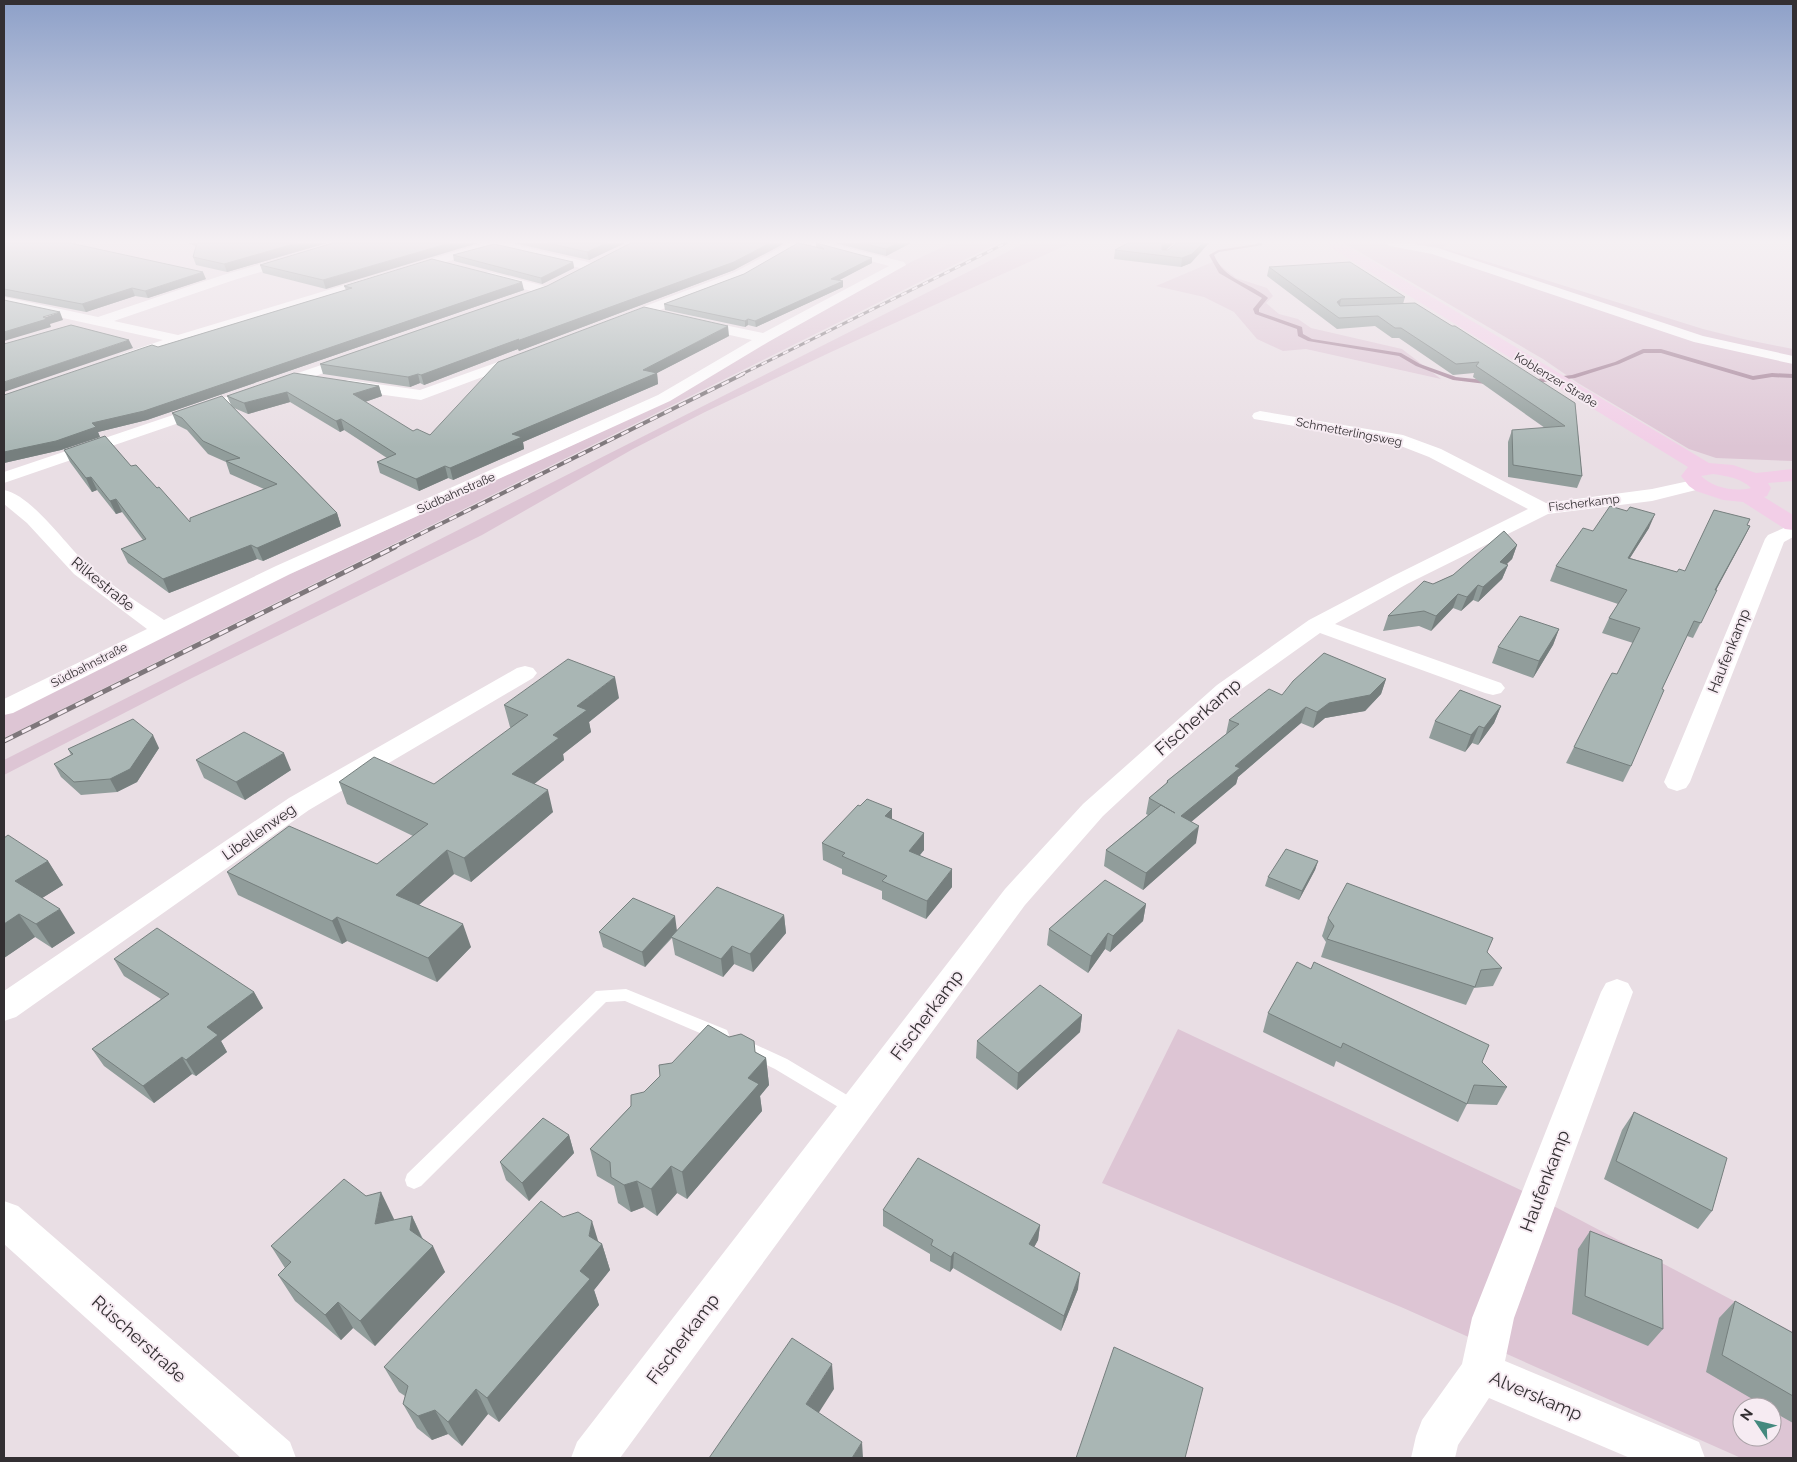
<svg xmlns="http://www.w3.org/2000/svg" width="1797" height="1462" font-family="Raleway,sans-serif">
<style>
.green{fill:#ddc5d4;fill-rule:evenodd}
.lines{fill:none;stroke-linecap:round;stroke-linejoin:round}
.stream{fill:#a48297;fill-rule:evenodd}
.lane{fill:#fff;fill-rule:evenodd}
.street{fill:#fff;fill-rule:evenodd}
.secondary{fill:#f2cee7;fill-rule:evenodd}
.rail-far2-casing{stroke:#7e777b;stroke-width:3}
.rail-far1-casing{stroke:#7e777b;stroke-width:4}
.rail-casing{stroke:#7e777b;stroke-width:5}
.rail-far2{stroke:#f6ebf2;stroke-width:2;stroke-dasharray:6;stroke-linecap:butt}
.rail-far1{stroke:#f6ebf2;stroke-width:2.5;stroke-dasharray:8;stroke-linecap:butt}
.rail{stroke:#f6ebf2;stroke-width:3;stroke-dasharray:10;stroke-linecap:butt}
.wall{fill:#919d9b}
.shaded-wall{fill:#767f7e}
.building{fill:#a9b6b4;stroke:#767f7e}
.labels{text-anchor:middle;stroke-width:4;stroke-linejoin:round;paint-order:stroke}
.far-street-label{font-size:12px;fill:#332f32;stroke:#f6ebf2}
.street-label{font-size:15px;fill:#332f32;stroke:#f6ebf2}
.near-street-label{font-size:18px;fill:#332f32;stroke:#f6ebf2}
</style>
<rect width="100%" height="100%" fill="#e9dee4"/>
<path class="green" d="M951,243H998L4,738V714L288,575L590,437L676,395L777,335L911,262Z
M1025,243H1071L831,352L705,412L633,449L482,535L192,678L4,775V760Z
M1344,243H1393L1413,246L1417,243H1449L1443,248L1703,329L1743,339L1793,349V461L1716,458L1689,449L1578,383L1543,359Z
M1215,261L1236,278L1267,288L1273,296L1266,303L1279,314L1298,319L1311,328L1402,349L1441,379L1306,349L1283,351L1257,339L1234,312L1204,297L1156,286Z
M1178,1029L1544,1201L1793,1332V1458H1741L1401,1307L1102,1183ZM1742,1407H1772V1437H1742Z"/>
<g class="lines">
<path class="stream" d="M1256,243H1261L1263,245L1219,252L1214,255C1225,281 1247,281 1267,297L1268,298L1259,309V312L1302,327L1303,334L1312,339L1401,353L1420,364L1456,377L1494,381L1497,383L1494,385L1453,380L1416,366L1399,356L1308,341L1298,336L1297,329L1255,314L1253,309L1262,298L1219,273L1209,255L1218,250L1257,244Z
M1643,349H1661L1753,376L1772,373L1793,374V378L1772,377L1753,380L1661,353H1644L1619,364L1575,378L1528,384L1525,382L1528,380L1572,375L1615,362Z"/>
<path class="lane" d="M626,989L727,1030L729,1035L727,1040L721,1042L625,1001L606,1002L421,1186L414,1189L407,1186L405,1180L407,1174L596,991Z
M741,1038L787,1059L862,1104L865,1109L862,1114L856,1117L850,1114L775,1069L735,1050L733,1045L735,1040Z"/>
<path class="street" d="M333,243H350L348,245L231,281L114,321L178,335L484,243H507L592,263L594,266L588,270L495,247L184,342L124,362L119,361L117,358L119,355L163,340L4,305V297L98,317L223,275Z
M789,243H803L743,278L624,324L619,325L612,321L614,318L735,272Z
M810,243H828L904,262L906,265L770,341L670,401L290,574L13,713L4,715V699L147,629L74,574L27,523L4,504V490C32,495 67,547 89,566C112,586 139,603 164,620L276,566L658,395L752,340L690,326L688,323L690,320L695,319L763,333L889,266L812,245Z
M1384,243H1408L1438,248L1703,336L1793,356V364L1694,342L1432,254L1390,246Z
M489,272L548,287L549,290L543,294L485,279L483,276L485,273Z
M523,353L528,354L530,357L528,360L421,400L348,390L343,388L340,385L343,382L348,380L420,390Z
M354,354L359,355L361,358L359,361L4,483V472Z
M1260,411L1403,435L1441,449L1546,503L1652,489L1698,479L1704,480L1707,484L1704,488L1652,501L1548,514L1407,584L1335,624L1501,683L1505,688L1501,693L1493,695L1485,693L1320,633L1233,695L1103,816L1025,905L620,1458H571L577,1442L1005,889L1083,804L1217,685L1309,620L1393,576L1528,509L1429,457L1393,443L1254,419L1252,416L1254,413Z
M1793,524V537L1784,542L1690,782L1686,788L1677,791L1668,788L1664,782L1765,539L1768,535Z
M525,666L533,668L537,673L533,678L309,810L16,1017L4,1021V991L289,798L517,668Z
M1617,979L1628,983L1633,992L1514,1318L1505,1361L1699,1442L1705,1458H1630L1489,1398L1458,1445L1455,1458H1411L1416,1436L1422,1420L1462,1364L1472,1318L1601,992L1606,983Z
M4,1201L18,1206L290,1442L296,1458H241L4,1244Z"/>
<path class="secondary" d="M1327,243H1342L1709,463L1733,465L1756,473L1793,469V481L1768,483L1771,488L1767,496L1764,497L1793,515V530L1785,529L1743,502L1723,500L1696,491L1689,486L1681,476L1688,467L1328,246ZM1713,474C1727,476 1741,478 1751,488C1734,492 1714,488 1701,476Z"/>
<defs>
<path id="rail-far2" d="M740,375L1006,243"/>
<path id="rail-far1" d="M392,548L743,374"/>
<path id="rail" d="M4,741L395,547"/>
</defs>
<use href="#rail-far2" class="rail-far2-casing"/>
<use href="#rail-far1" class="rail-far1-casing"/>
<use href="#rail" class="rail-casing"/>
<use href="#rail-far2" class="rail-far2"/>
<use href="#rail-far1" class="rail-far1"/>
<use href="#rail" class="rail"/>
</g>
<path class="wall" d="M4,243L206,279L148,298L135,296L86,312L4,296Z
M187,243H327L227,272L196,265L193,257L196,246Z
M333,243L326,289L263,273L260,265Z
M514,243H625L589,260Z
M816,243L872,263L839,280L843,281V287L756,327L748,325L745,327L665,310L664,304L816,247Z
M835,243H911L886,256Z
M1128,243H1174L1166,250H1168L1191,263L1181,267L1114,259L1115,250Z
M783,244L734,270L519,351L518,349L424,385L420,383L410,387L323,374L320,364L547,286Z
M453,255L573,262L574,268L542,284L454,261Z
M1269,267L1405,297L1403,304L1575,403L1582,476L1577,488L1508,477V442L1512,430L1545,428L1473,377L1474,373L1453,375L1399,338H1392L1375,326L1337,329L1267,276Z
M344,286L524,290L147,420L98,432L100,437L61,450L4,463V395L158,347L346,290Z
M729,336L657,373L658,384L523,442L524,449L453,480L448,478L419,491L380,473L377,462L387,458L344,430L340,432L290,402L248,414L234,408L337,513L341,526L263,561L257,559L169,593L128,563L121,549L143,540L122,512L116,514L97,490L92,492L70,462L64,450L131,466L190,522L264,489L230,474L226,462L208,454L187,430L177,425L172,413L231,405L227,396L379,386L382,396L365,402L413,431L430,435Z
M1747,525L1750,526L1716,590H1717L1693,638L1687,636L1662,689L1631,766L1623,782L1566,763L1574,747L1617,674L1633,643L1602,633L1609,618L1618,604L1550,581L1556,566L1593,531L1649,528L1630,558L1677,572L1685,571Z
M1517,545L1512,559L1506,564L1508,565L1502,579L1478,602L1473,600L1461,611L1453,608L1431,631L1419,626L1383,631L1388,616L1433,584L1453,575Z
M1559,629L1553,645L1533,678L1492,663L1498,647Z
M1386,679L1381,694L1365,711L1325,718L1313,728L1301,723L1238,777L1236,784L1191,822L1196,843L1143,890L1104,866L1106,850L1148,815L1146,814L1149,798L1166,784L1167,781L1226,734L1229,720L1282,695Z
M619,698L589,722L591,732L563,754L564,760L534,784L553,812L471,882L454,874L419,905L471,947L437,982L347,941L342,944L238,895L227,872L377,864L413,836L347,804L339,782L434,784L511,728L510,727L504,705Z
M1501,706L1494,723L1478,745L1472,743L1465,752L1429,738L1435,721Z
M159,748L137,782L117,792L81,795L61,777L54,764L71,755L68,749Z
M196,760L291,770L245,800L204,778Z
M892,819L924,833V850L920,855L952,887L926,919L882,899V891L842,874V869L823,860L822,843Z
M4,838L48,861L63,885L42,898L75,933L52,948L35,937L4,958Z
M1318,861L1315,870L1299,900L1265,886L1268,877Z
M1146,904L1143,921L1110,952L1105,949L1088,973L1047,945L1049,929Z
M784,915L786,933L753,972L734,964L723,977L675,955L672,938L645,967L603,947L599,932L677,930Z
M1328,918L1502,968L1493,986L1474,988L1466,1005L1321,957L1326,942L1322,936Z
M114,959L254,992L263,1008L221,1041L227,1052L196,1076L192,1074L154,1103L104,1066L92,1049L161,999L124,976Z
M1268,1013L1482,1062L1507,1087L1497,1105L1467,1104L1458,1122L1336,1061L1334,1067L1263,1032Z
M1082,1015L1080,1032L1017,1090L976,1058L977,1041Z
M755,1052L766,1058L769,1085L760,1096L762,1111L687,1199L677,1193L657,1216L644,1207L631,1212L618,1203L614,1186L597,1176L590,1149L644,1092Z
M1634,1112L1712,1211L1698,1229L1604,1179L1622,1130Z
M569,1135L574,1153L529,1201L506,1180L500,1162Z
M883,1210L1040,1225L1038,1240L1034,1247L1078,1289L1061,1331L953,1268L950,1272L930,1261V1254L883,1226Z
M412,1216L423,1239L445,1272L375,1346L353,1328L341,1340L295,1301L278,1275L285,1268L271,1246L394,1219V1220Z
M563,1217L602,1244L610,1270L594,1290L599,1305L499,1422L488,1414L462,1446L448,1434L432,1440L417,1428L403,1404L405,1396L399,1392L384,1367Z
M1590,1231L1663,1329L1648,1346L1572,1314L1578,1249Z
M1735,1301L1793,1333V1423L1772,1411V1407H1766L1706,1372L1719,1318Z"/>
<path class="shaded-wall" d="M297,243H327L227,272L224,264Z
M450,243H478L326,289L323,280Z
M607,243H625L589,260L587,252Z
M770,243H783V244L734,270L519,351L518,349L424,385L421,375Z
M898,243H911L886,256V249Z
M1165,243H1174L1161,254L1162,245Z
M1203,243H1209L1191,263L1181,267L1182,258Z
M872,258V263L832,284L831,279Z
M573,262L574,268L542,284L541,278Z
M203,272L206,279L148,298L145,291Z
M843,281V287L756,327L755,321Z
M522,282L524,290L147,420L98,432L100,437L61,450L4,463V452Z
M132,288L135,296L86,312L82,304Z
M1341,299L1339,309L1337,302Z
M60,312L63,320L50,324L51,327L4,341V332Z
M748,319V325L745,327V321Z
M728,326L729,336L657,373L658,384L523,442L524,449L453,480L450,468L512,434L643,370Z
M129,340L133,348L4,392V382Z
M418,374L420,383L410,387L408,377Z
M379,386L382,396L356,405L353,394Z
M287,392L290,402L248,414L244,403Z
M341,419L344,430L340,432L336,421Z
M445,466L448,478L419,491L416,479Z
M91,477L97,490L92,492L86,478Z
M116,499L122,512L116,514L110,501Z
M337,513L341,526L263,561L257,548Z
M1655,514L1649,528L1621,572L1628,558Z
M1750,526L1743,540L1708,605L1715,590Z
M251,545L257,559L169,593L163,579Z
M1517,545L1512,559L1496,575L1508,565L1502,579L1478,602L1483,587L1500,562Z
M1478,585L1473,600L1461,611L1467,597Z
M1458,594L1453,608L1431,631L1436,616Z
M1559,629L1553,645L1533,678L1539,661Z
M615,677L619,698L589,722L591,732L563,754L564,760L518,797L512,774L553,735L577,706Z
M1386,679L1381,694L1365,711L1325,718L1313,728L1317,712L1329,703Z
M1501,706L1494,723L1478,745L1484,728Z
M1306,707L1301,723L1238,777L1236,784L1178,833L1181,816L1235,766Z
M1479,726L1472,743L1465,752L1471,735Z
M153,735L159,748L137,782L117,792L110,779Z
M284,753L291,770L245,800L236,782Z
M548,790L553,812L471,882L464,858Z
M892,809V827L885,816Z
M1199,826L1196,843L1143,890L1146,873Z
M924,833V850L909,868V851Z
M447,850L454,874L404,918L396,895Z
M48,861L63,885L31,905L15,881Z
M1318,861L1315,870L1299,900L1302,891Z
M952,869V887L926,919L927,901Z
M1146,904L1143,921L1110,952L1113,936Z
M60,909L75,933L52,948L36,924Z
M19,914L35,937L4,958V924Z
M784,915L786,933L753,972L750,954Z
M675,916L677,931L645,967L642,952Z
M337,917L347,941L342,944L332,921Z
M463,924L471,947L437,982L428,958Z
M1108,933L1105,949L1088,973L1091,956Z
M732,946L734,964L723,977L721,959Z
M254,992L263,1008L221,1041L227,1052L196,1076L186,1060L207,1027Z
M1082,1015L1080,1032L1017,1090L1018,1073Z
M182,1057L192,1074L154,1103L143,1086Z
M766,1058L769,1085L760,1096L762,1111L687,1199L682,1172L748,1078Z
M569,1135L574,1153L529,1201L522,1183Z
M671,1166L677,1193L657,1216L651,1189Z
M637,1181L644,1207L631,1212L624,1185Z
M381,1192L394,1219L389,1250L375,1224Z
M412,1216L424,1243L410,1230Z
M592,1221L600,1247L602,1244L610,1270L594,1290L599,1305L499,1422L487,1398L580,1271L589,1236Z
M1040,1225L1038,1240L1027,1260L1029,1244Z
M433,1246L445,1272L375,1346L360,1321Z
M954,1252L953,1268L950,1272L951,1257Z
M1080,1273L1078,1289L1061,1331L1064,1316Z
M338,1302L353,1328L341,1340L325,1315Z
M832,1364L834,1389L809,1428L806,1404Z
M476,1389L488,1414L462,1446L448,1422Z
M435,1410L448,1434L432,1440L418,1416Z
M862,1442L863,1458H852Z"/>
<path class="building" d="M4,243H70L203,272L145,291L132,288L82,304L4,289Z
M197,243H297L224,264L193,257Z
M333,243H450L323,280L260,265Z
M548,243H607L587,252Z
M631,243H770L734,262L517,341L519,339L421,375L418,374L408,377L320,364L547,286Z
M798,243L824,249L816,243L872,258L831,279L843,281L755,321L748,319L745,321L664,304L744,274Z
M861,243H898L886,249Z
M1128,243H1165L1162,245V250H1168L1177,243H1203L1192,254L1182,258L1115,250Z
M494,244L573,262L541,278L453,255Z
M432,259L522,282L144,411L92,423L96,427L56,441L4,452V395L152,345L158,347L352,288L344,286Z
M1350,262L1405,297L1341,299L1337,302L1340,306L1415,303L1452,326H1455L1575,403L1582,476L1513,465L1512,430L1565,426L1476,366L1479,362L1456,364L1401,328H1395L1378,316L1339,318L1269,267Z
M4,300L60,312L43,317L47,319L4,332Z
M644,307L728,326L643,370L657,373L512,434L522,437L450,468L445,466L416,479L377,462L396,454L341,419L336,421L287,392L244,403L227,396L294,373L379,386L353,394L413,431L417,429L430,435L498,362Z
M71,325L129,340L4,382V344Z
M222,396L337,513L257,548L251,545L163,579L121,549L146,539L116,499L110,501L91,477L86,478L64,450L105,436L131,466L136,465L157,488L159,487L190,522V518L277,484L226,461L240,458L203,441L182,418L172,413Z
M1610,506L1627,511L1630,507L1655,514L1628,558L1677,572L1679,569L1685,571L1714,510L1750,519L1747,525L1750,526L1715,590H1717L1701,623L1694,621L1662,689L1664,690L1631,766L1574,747L1606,684L1612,673L1617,674L1640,628L1609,618L1627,590L1556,566L1583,528L1593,531Z
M1504,531L1517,545L1500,562L1508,565L1483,587L1478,585L1467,597L1458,594L1436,616L1424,611L1388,616L1424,581L1433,584L1453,575Z
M1520,616L1559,629L1539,661L1498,647Z
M1324,653L1386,679L1370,695L1329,703L1317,712L1306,707L1235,766L1240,768L1181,816L1199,826L1146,873L1106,850L1161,805L1175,813L1149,798L1168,782L1167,781L1239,724L1229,720L1269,689L1282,695L1293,681Z
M568,659L615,677L577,706L587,710L553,735L559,738L512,774L548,790L464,858L447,850L396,895L463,924L428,958L337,917L332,921L227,872L289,826L377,864L428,824L339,782L374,757L434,784L528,715L504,705Z
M1460,690L1501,706L1484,728L1479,726L1471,735L1435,721Z
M133,719L153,735L130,769L110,779L74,782L54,764L73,754L68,749Z
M244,732L284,753L236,782L196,760Z
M867,799L892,809L885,816L924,833L909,851L952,869L927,901L882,881L887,876L842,856L845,853L822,843L858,805L860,806Z
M8,835L48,861L15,881L60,909L36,924L19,914L4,924V838Z
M1286,849L1318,861L1302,891L1268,877Z
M1105,880L1146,904L1113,936L1108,933L1091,956L1049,929Z
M1347,883L1493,938L1487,952L1502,968L1481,970L1475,987L1327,939L1334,926L1328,918Z
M717,887L784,915L750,954L732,946L721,959L671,937Z
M633,898L675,916L642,952L599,932Z
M157,928L254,992L207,1027L218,1035L186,1060L182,1057L143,1086L92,1049L169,994L114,959Z
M1297,962L1311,969L1314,962L1489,1045L1482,1062L1507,1087L1474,1085L1467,1104L1343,1043L1341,1048L1268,1013Z
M1040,985L1082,1015L1018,1073L977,1041Z
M708,1025L729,1037L741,1034L754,1041L755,1052L766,1058L748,1078L759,1084L682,1172L671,1166L651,1189L637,1181L624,1185L611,1177L610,1162L590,1149L631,1106V1095L644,1092L660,1076L659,1065L672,1063Z
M1634,1112L1727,1158L1712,1211L1616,1161Z
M543,1118L569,1135L522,1183L500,1162Z
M918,1158L1040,1225L1029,1244L1080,1273L1064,1316L954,1252L951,1257L931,1245L933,1240L883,1210Z
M344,1179L366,1196L381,1192L375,1224L412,1216L410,1230L433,1246L360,1321L338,1302L325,1315L278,1275L291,1262L271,1246Z
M541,1201L563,1217L578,1212L592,1221L589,1236L602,1244L580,1271L590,1279L487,1398L476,1389L448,1422L435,1410L418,1416L403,1404L408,1386L384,1367Z
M1590,1231L1662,1260L1663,1329L1585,1296Z
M1735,1301L1793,1333V1396L1722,1355Z
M792,1338L832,1364L806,1404L862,1442L852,1458H709Z
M1114,1347L1203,1388L1185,1458H1076Z"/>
<linearGradient id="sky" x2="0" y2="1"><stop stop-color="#8da0c8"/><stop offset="0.54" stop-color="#f5f0f3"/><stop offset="1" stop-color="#f5f0f3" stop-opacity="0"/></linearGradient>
<rect width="1797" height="447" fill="url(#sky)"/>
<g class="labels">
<g class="far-street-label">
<text transform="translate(1556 380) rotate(31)" y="4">Koblenzer Straße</text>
<text transform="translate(1349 432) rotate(11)" y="4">Schmetterlingsweg</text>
<text transform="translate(456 493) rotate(-24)" y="4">Südbahnstraße</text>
<text transform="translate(1584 503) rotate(-7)" y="4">Fischerkamp</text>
<text transform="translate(89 665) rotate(-27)" y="4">Südbahnstraße</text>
</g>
<g class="street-label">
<text transform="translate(103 584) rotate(39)" y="5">Rilkestraße</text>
<text transform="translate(1729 651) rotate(-68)" y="5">Haufenkamp</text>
<text transform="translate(259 832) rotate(-35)" y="5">Libellenweg</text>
</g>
<g class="near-street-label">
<text transform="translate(1198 717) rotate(-41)" y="6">Fischerkamp</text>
<text transform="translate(927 1015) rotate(-53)" y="6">Fischerkamp</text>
<text transform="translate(1545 1181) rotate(-69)" y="6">Haufenkamp</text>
<text transform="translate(139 1339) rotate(42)" y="6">Rüscherstraße</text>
<text transform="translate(683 1339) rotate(-53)" y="6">Fischerkamp</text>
<text transform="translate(1536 1396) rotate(23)" y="6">Alverskamp</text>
</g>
</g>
<rect width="1797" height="1462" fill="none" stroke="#332f32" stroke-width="10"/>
<g transform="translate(1757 1422) rotate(305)"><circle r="24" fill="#f6ebf2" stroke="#a8a0a5"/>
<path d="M0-4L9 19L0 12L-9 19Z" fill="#44897e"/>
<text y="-8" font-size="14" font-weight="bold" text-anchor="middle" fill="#332f32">N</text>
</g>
</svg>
